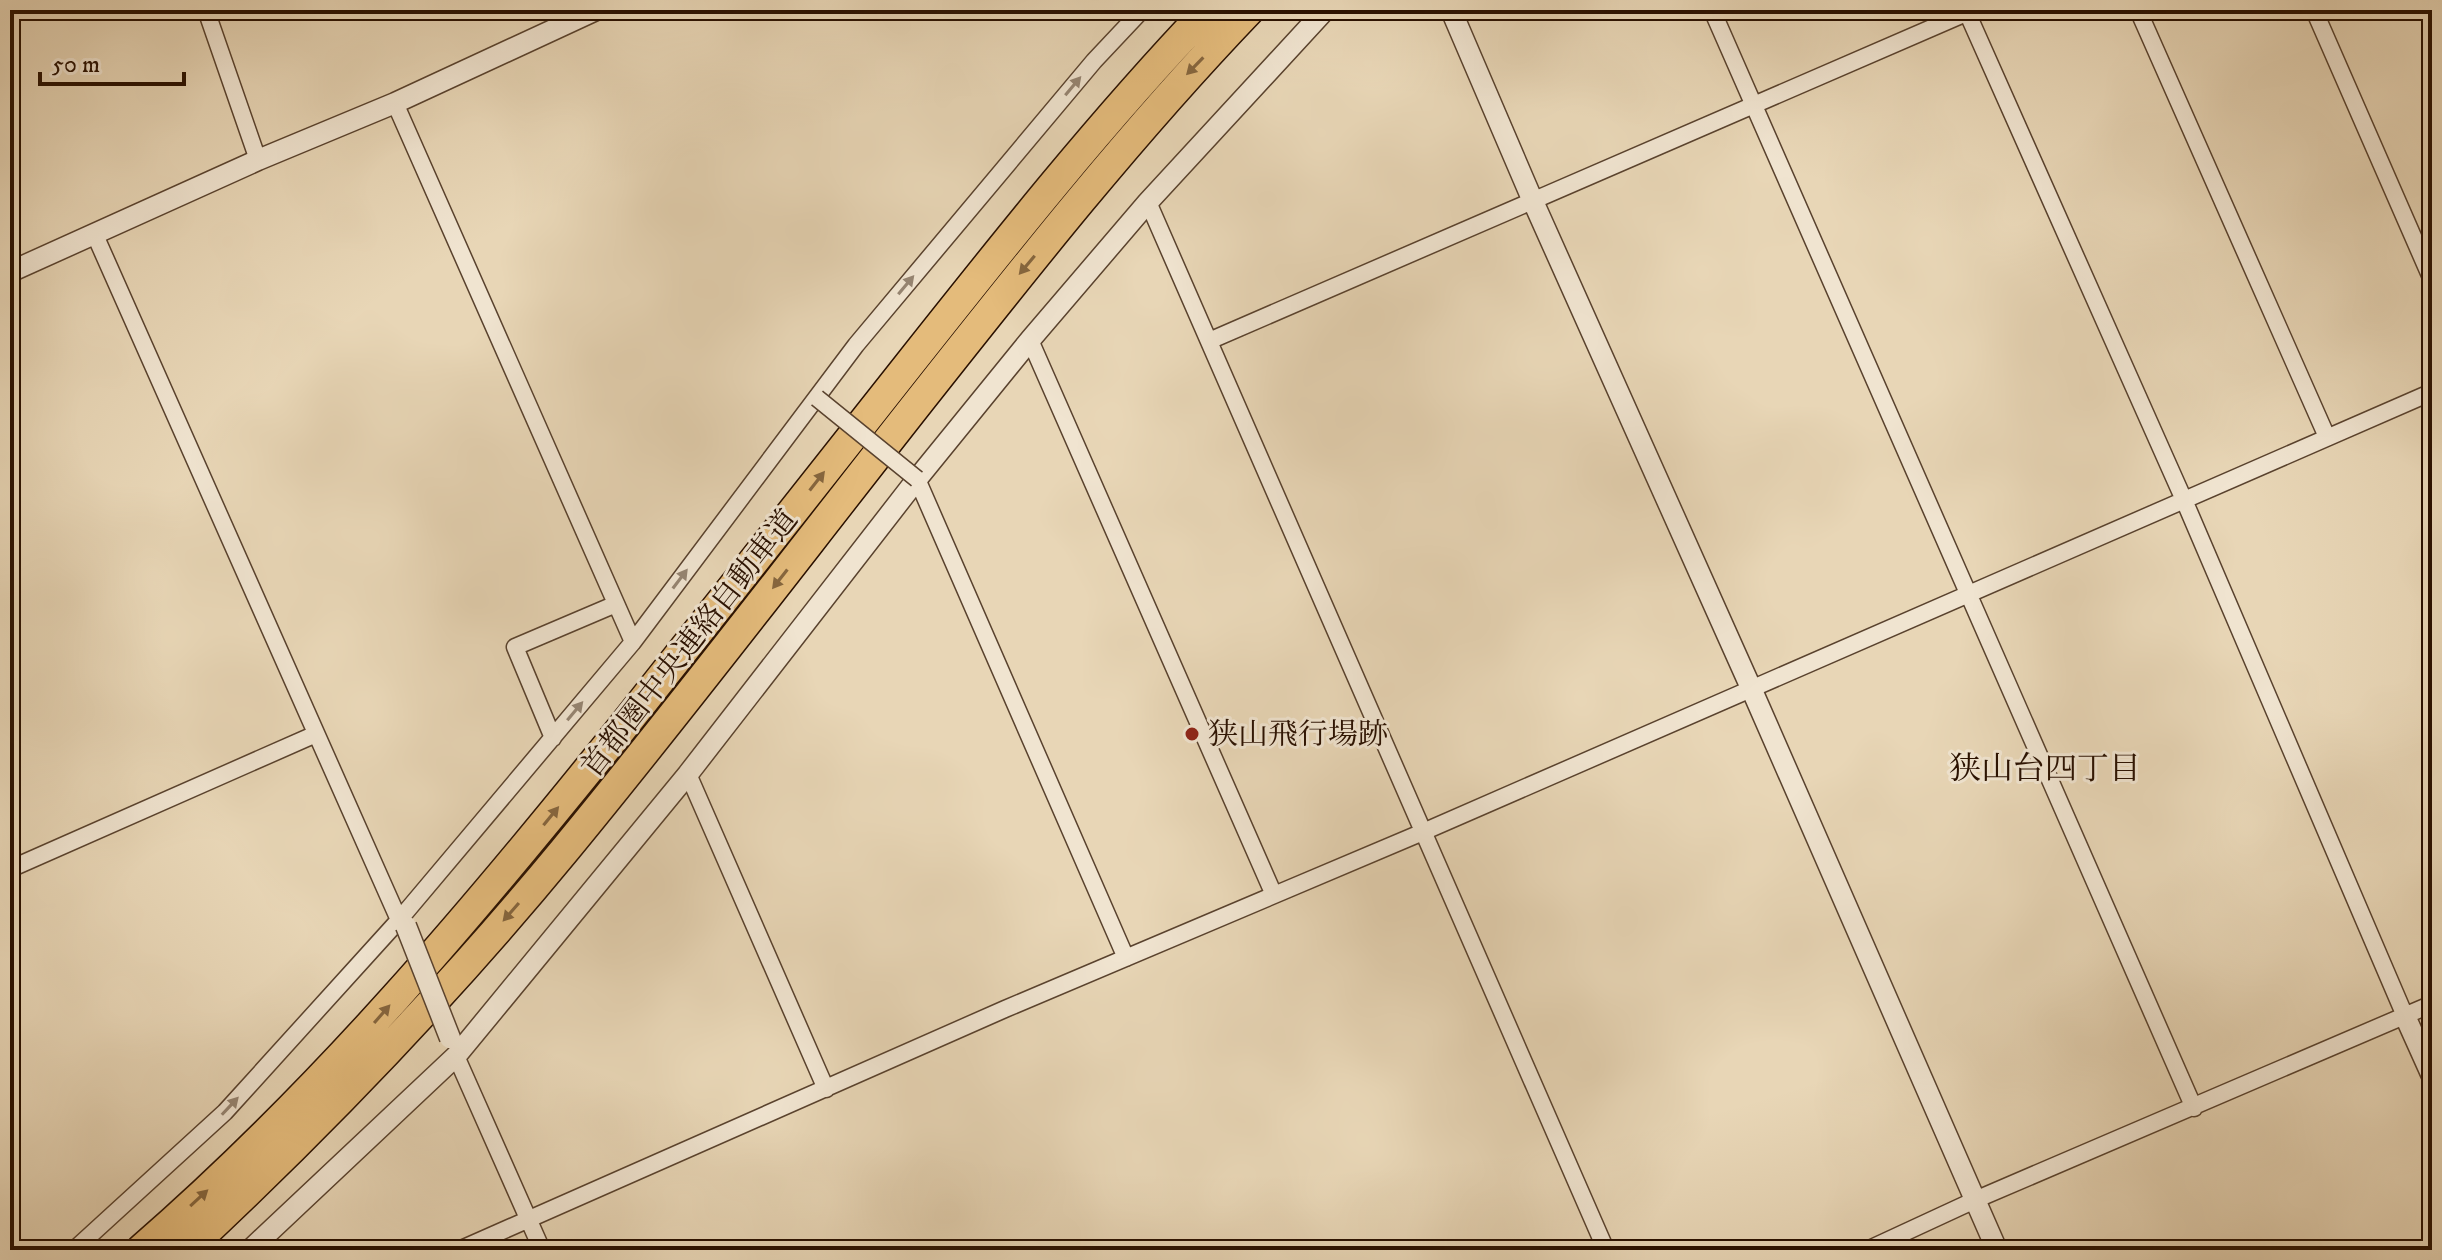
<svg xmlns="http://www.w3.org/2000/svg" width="2442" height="1260" font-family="'IM FELL DW Pica','Noto Serif JP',serif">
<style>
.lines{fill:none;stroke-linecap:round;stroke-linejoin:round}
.minor-casing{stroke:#59422e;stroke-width:19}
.tertiary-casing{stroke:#59422e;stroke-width:23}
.motorway-casing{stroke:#291000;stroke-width:33}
.minor{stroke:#f0e4d0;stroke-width:16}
.tertiary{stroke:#f0e4d0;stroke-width:20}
.motorway{stroke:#e4bb7b;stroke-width:30}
.minor-bridge-casing{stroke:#59422e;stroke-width:19;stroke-linecap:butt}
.tertiary-bridge-casing{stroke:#59422e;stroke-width:23;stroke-linecap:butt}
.minor-bridge{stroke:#f0e4d0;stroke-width:16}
.tertiary-bridge{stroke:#f0e4d0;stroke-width:20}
.oneway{fill:#86663e}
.oneway2{fill:#968572}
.poi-dot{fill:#8f2418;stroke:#f0e4d0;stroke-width:3}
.labels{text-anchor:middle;stroke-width:6;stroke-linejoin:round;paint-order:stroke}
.street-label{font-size:30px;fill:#291000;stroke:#f0e4d0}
.poi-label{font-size:30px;fill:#291000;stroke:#f0e4d0;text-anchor:start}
.neighbourhood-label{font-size:32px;fill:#291000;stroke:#f0e4d0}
</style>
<rect width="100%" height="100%" fill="#e8d6b6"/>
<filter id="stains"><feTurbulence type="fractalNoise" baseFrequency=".0025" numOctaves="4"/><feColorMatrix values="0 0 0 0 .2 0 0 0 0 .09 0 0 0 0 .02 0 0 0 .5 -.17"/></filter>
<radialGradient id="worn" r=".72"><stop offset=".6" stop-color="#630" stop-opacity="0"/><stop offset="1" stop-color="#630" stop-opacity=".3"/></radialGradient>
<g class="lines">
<defs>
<path id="minor" d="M206,10L258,160
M1712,10L2194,1108
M1966,10L2184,500L2405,1016
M2138,10L2327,437
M2314,10L2432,280
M395,103L633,642
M1148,202L1606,1250
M95,235L399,920
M1030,340L1274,895
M1209,341L1973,10
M917,479L1126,958
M553,738L515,647L616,604
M688,774L826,1089
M10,869L316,734
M456,1056L542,1250
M74,1250L225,1112L399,920L633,642L856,345L1094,61L1142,10
M459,1250L1005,1009L1423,832L2432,392
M1867,1250L1975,1200L2432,1004"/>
<path id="tertiary" d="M1451,10L1532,199L1751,688L1997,1250
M10,272L258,160L395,103L596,10
M2405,1016L2432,1076
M250,1250L456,1056L688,774L917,479L1030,340L1148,202L1325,10"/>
<path id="motorway" d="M141,1250C322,1093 476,910 625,724C721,604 816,483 911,362C1006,242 1102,121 1208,10
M186,1250C320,1125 447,993 564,851C686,703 802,550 921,399C1026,266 1131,133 1249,10"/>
</defs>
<use href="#minor" class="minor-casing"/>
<use href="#tertiary" class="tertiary-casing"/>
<use href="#motorway" class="motorway-casing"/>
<use href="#minor" class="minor"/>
<use href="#tertiary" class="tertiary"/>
<use href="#motorway" class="motorway"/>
<defs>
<path id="minor-bridge" d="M817,398L917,479"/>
<path id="tertiary-bridge" d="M406,926L450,1038"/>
</defs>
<use href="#minor-bridge" class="minor-bridge-casing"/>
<use href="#tertiary-bridge" class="tertiary-bridge-casing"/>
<use href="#minor-bridge" class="minor-bridge"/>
<use href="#tertiary-bridge" class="tertiary-bridge"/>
</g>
<defs><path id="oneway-solid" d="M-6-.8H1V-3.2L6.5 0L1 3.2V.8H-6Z" transform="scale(2)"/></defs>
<g class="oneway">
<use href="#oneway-solid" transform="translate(1195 66) rotate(134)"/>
<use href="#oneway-solid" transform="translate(1027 265) rotate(130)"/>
<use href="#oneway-solid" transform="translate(817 481) rotate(-52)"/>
<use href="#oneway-solid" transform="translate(780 579) rotate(128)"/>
<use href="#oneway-solid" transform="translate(551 816) rotate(-51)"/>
<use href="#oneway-solid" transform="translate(511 912) rotate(131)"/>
<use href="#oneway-solid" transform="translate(382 1014) rotate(-49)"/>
<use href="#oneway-solid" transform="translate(199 1198) rotate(-43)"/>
</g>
<g class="oneway2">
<use href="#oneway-solid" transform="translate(1073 86) rotate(-50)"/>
<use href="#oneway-solid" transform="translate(906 285) rotate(-50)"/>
<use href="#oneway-solid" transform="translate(680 579) rotate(-53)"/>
<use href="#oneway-solid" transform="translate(575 711) rotate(-50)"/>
<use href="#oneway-solid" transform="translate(230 1106) rotate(-47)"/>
</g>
<circle class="poi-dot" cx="1192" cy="734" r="8"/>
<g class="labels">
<g class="street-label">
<text transform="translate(689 643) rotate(-52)" y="10">首都圏中央連絡自動車道</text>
</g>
<g class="poi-label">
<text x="1208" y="744">狭山飛行場跡</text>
</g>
<g class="neighbourhood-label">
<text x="2045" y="779">狭山台四丁目</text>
</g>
</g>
<rect width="2442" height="1260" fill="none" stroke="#e8d6b6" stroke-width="40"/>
<rect x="12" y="12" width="2418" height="1236" fill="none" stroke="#291000" stroke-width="4"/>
<rect x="20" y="20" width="2402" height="1220" fill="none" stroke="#291000" stroke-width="2"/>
<path d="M40 72v12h144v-12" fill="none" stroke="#291000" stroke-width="4"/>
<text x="52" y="72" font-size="24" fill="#291000" stroke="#f0e4d0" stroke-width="6" paint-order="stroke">50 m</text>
<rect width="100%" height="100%" filter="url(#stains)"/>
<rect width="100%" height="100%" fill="url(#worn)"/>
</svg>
